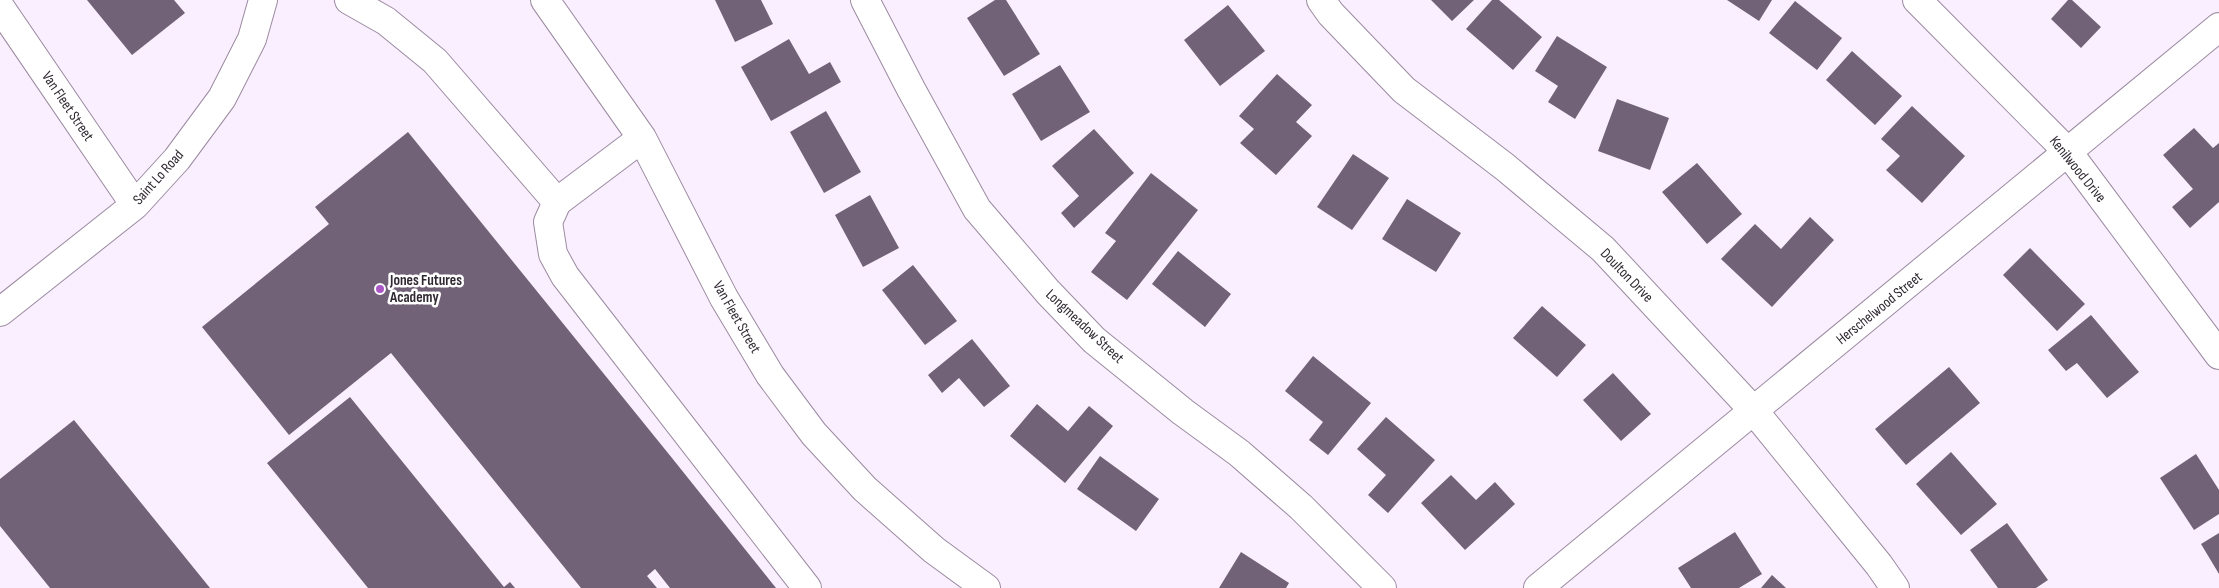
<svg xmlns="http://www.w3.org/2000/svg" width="2219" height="588" font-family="'Sofia Sans Condensed',sans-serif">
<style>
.building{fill:#726278}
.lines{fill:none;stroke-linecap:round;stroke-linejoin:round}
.minor-casing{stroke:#9b8aa1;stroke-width:30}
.minor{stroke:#fff;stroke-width:28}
.poi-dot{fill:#aa56c5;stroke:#fff;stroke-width:2}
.labels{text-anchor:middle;stroke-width:5;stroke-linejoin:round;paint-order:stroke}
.street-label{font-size:15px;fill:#302932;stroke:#fff}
.poi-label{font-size:15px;font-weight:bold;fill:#302932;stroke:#fff;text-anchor:start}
</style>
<rect width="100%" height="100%" fill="#faeffe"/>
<path class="building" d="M87,0H174L185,13L132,55Z
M715,0H761L773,24L735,42Z
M995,0H1006L1040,54L1004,76L967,18Z
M1431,0H1474L1452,21Z
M1492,0H1499L1542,37L1513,70L1466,29Z
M1727,0H1772L1759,21Z
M2068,0H2072L2101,27L2081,48L2051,19Z
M1795,1L1842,38L1817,70L1769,33Z
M1228,5L1265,51L1220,86L1184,40Z
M1557,36L1607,67L1575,119L1548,102L1558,86L1535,71Z
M789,39L809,74L830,62L841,82L771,121L741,67Z
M1852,51L1902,96L1875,125L1826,80Z
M1060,65L1090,112L1041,141L1012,94Z
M1277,74L1312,105L1296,122L1312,136L1276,175L1240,143L1254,129L1239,116Z
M1617,99L1669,118L1650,170L1598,151Z
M1912,106L1965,156L1922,203L1886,170L1900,156L1881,139Z
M826,111L861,172L824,193L790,132Z
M2194,128L2213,148L2219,143V202L2190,228L2172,207L2193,189L2163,155Z
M1094,129L1134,173L1074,228L1061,213L1079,196L1052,166Z
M408,132L672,458L776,588H670L655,569L647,576L657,588H581L391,353L289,435L202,327L329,224L315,207Z
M1353,154L1389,178L1352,230L1317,207Z
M1697,163L1742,214L1707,244L1662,192Z
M1151,173L1198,210L1127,300L1091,272L1116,241L1105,233Z
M870,195L899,248L863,267L835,215Z
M1407,199L1461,233L1436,272L1382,239Z
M1810,217L1834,240L1772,307L1721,259L1755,224L1781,249Z
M2030,248L2085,304L2057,331L2003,275Z
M1178,251L1231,294L1205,327L1152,284Z
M913,265L957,321L925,345L882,290Z
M1542,306L1586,345L1557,377L1513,338Z
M2091,315L2139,372L2107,398L2077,363L2066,371L2048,350Z
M972,339L1010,386L984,407L959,378L942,393L928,375Z
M1313,356L1371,403L1328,455L1309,440L1323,422L1285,391Z
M1949,367L1980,403L1906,465L1875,429Z
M1613,373L1651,414L1621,441L1583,400Z
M350,397L504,587L510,582L515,588H368L267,463Z
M1037,404L1068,431L1089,406L1113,426L1065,483L1010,436Z
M1386,417L1435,460L1388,513L1368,495L1386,475L1357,449Z
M74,420L210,588H50L0,526V479Z
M1951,452L1997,504L1961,535L1916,484Z
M2196,454L2219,490V514L2194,530L2160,478Z
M1100,456L1159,499L1136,531L1077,489Z
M1451,475L1476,500L1495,482L1515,504L1465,550L1421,503Z
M2007,523L2048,580L2036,588H1998L1970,550Z
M1735,532L1762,574L1739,588H1691L1678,568Z
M2219,533V574L2201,544Z
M1241,552L1289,583L1286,588H1219Z
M1772,575L1786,588H1761Z"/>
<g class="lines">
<defs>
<path id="minor" d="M349,0L386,21L435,61L557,202L642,138
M545,0L642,138L724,298L770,375L814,434L865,489L934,550L986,588
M865,0L911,89L977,209L1048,292L1094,340L1183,412L1239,453L1301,507L1382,588
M1321,0L1331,14L1404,90L1505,167L1603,249L1754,411L1879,565L1895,588
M1917,0L2068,152L2219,355
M0,7L135,205
M557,202L548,222L553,254L565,276L807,588
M0,312L135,205L177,159L222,98L252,39L263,0
M1538,588L2219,27"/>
</defs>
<use href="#minor" class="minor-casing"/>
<use href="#minor" class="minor"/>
</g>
<circle class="poi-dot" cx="380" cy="289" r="5"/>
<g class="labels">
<g class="street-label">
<text transform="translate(68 106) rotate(56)" y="5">Van Fleet Street</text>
<text transform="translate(2078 169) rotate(51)" y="5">Kenilwood Drive</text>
<text transform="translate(158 177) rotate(-48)" y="5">Saint Lo Road</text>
<text transform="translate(1627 275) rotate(46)" y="5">Doulton Drive</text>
<text transform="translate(1879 308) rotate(-39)" y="5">Herschelwood Street</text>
<text transform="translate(737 317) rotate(60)" y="5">Van Fleet Street</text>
<text transform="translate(1085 326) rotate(43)" y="5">Longmeadow Street</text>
</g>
<g class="poi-label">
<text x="390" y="285">Jones Futures<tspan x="390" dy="17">Academy</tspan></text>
</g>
</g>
</svg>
